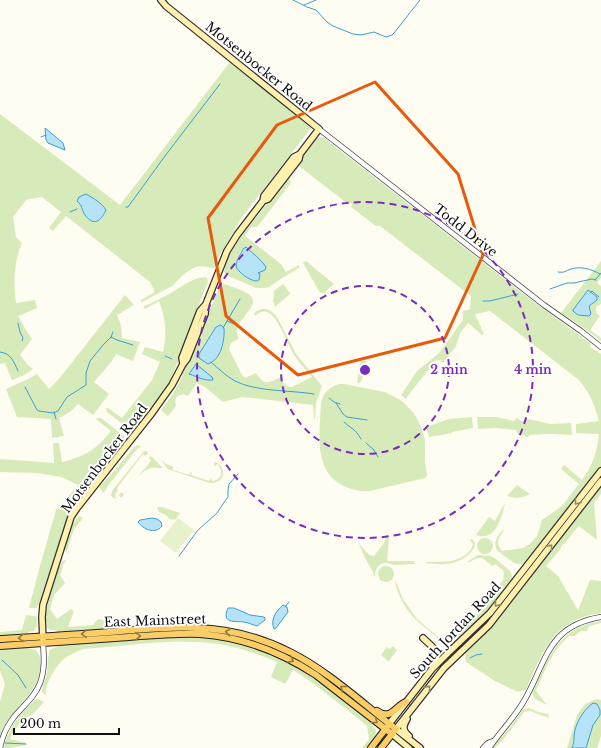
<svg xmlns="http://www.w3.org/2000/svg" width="601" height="748" font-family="'Libre Baskerville',serif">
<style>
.green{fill:#d7ebba}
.pitch{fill:#e7f2cc}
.water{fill:#b6e3f8;stroke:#3b9fd1}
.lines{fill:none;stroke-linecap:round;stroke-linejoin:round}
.stream{stroke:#3b9fd1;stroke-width:1}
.tertiary-casing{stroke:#434343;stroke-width:6}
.secondary-casing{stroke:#323232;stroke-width:8}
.primary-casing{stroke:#212121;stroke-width:8}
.tertiary{stroke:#fff;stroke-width:4.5}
.secondary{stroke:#fff1ad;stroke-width:5.5}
.primary{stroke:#fbcd66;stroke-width:6}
.oneway{stroke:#938c66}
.oneway2{stroke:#91783f}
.marked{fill:none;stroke:#e8590c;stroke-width:3;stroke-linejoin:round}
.ring{fill:none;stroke:#7b2cbf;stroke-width:2;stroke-dasharray:7 5}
.labels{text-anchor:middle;stroke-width:4;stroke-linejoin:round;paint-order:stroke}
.street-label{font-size:13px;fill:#101010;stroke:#fff}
.centre{fill:#7b2cbf;stroke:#fff;stroke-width:2}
.ring-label{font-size:12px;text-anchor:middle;font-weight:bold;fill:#7b2cbf;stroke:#fff;stroke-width:4;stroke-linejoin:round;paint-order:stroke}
</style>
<rect width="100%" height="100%" fill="#fffcf2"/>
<path class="green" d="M230,62L296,112L311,128L242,217L217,260L215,266L213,268C208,267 201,266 196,267C190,269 177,279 174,285L142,302H141V300L155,292L150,282L66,216L53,231L49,228L61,212L42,197L26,200L13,217L16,237L22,243C14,262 13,282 16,303L35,300L37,308L18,316L26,330L32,339L20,355L28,365L33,369L24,375L12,380L5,363L0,364V114L120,205Z
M321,137L324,138L525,295L591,344L590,347L601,354V468L555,527L523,564C515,565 512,561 506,557C503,555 500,553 498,551C491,543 499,533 505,528C500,537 494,542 502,551L523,548L531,543L537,536L542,520L562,506L579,484L561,469L564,465L582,480C593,465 597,452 599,434L576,433V424L599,421C595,405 589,392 579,380L490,311L475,314L484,334L482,335L468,323L460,333L456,346L443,363L440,360L435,361L407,397L406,399L401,395L417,371L439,353L463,320V311L470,309L471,296L380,226H376L351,207L352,203L348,204L304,170V168L302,169L299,166L289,178L291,183L257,227H251L245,236L281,264L286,272L299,265V268L282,278L269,287L265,288H256L247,284L226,275L224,272C225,261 232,250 238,241L317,138Z
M306,261L334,284L324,293H320L303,263Z
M601,261V278L597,283L601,286V304L597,306C595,311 596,314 600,316L590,330L601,338V341L580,325L561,313Z
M205,277L207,278L208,282L198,307L199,311L169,383L164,391L134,429L130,430L107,412L106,408H108L122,418L152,380L160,362L142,354L145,347L163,352C167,334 166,319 159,301L145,309L143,307C153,302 162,298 171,293C183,286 191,278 205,277Z
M223,284C229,285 235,288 241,290C258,298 255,303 245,316C242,320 237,325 237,330C236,333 238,336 239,339L231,343L229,349L242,375L245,378L256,373C264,386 269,383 281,377C284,383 284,387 292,387L312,377C306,370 299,363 294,355C288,345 278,317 269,313C264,310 259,312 255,316L254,313C264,306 269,308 277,317L296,354L322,386L316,403L315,420L314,418L313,405L242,397L223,402L205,387L197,383L188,396C180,392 173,397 176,406L168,416L161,410L172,395L179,383L201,329L209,312L220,286Z
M283,284L289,292L291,293L275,307L273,301L274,291Z
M125,295L134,305L117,315C121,323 122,329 122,338L140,342L133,361L116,354L112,361L94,382L109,394L93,415L78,404L70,412L59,418L64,436L52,438L51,419L17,417L6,389L28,379L37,374L49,389L58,380Z
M361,360L366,361L362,380L359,383L357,382Z
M339,384H344L385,392L402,401L413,412L420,424L423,433L425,440V462L427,476L425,478L370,491C361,492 354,490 346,487C312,472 320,433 321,403C323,393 329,387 339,384Z
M472,417L473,428L452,432V433L429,437L426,427L449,419Z
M477,417H496L514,421L517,418L521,421H525L528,419L551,424L571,423L572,435L554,434H544L530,435L527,437L524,435H518L516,430L497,428L478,429Z
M98,418H101L124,436L125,440L91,485L88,487L77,501H74L68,497L78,485L62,477L37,473L0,472V459L54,463L53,443H59L62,462C84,457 97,449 111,431L96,419Z
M138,445L140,446L141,447L137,449L107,487L104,493L101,490L99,487L114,471L134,447Z
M144,451H147L148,454L145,456L143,454L117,488L118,490L115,495L116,499H115L111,496L112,491Z
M150,456L152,457L162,467V468C157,468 153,467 149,469C139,472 129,489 122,497L121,498L119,495L121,492L124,494L151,461L149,458Z
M160,459L166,464L173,467V470L189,475L191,472L192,473L191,475L209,481L211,478L212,481C222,480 224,471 217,464L215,466L214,465V463L216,462C228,470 224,483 210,483L170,470L168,469Z
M517,485L530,494C523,498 515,499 507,496Z
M601,485V494L594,503L597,540L579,526L577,528L565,543L562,545L560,550L546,566L558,576L578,610L590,580L601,581V613C554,619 542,652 526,690L518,692L495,681L466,662L465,658L466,653L486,633L511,600Z
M62,502L69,507V510L67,515L68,516L41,600L36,608H29L38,573L56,510Z
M505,503C502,517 496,542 476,535L489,517L495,521Z
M157,507H162L180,513L176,519C168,521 170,517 164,514C162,513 160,513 159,512Z
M78,516H80L83,518L74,529L67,551L69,554L66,552L65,547L72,524L74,523Z
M386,537L389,538L387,561H414L415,564C408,564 402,565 395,565C392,565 389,563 386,563C378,563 375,570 375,576L374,577L373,572L365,558L359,544C364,548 367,556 374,556L384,543Z
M477 546a8 8 0 1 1 16 0a8 8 0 1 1-16 0Z
M472,539L475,543C475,548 472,551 469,554C456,566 441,565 425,563L427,562C442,561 452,564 465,555C469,552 472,549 473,544L470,540Z
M478,555L491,556L496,559L510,571L511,573L512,578L485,613L457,638L451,642L450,640L447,642L442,641C423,626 406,615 398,592C396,588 395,584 395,580L403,599L417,619L425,626L441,639H448L478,611L504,579L503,578L504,574L503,570L495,564L492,566C481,557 482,555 470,562H467Z
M64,560L66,561L64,563L60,575L65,583L54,595L50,609L57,619L71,609L74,611L68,627L93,625L98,619L118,624H138L158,622L175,616L182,622L201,623L208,622L209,625L192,624L191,625L57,632L56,630H50L47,627V622H45L46,610L59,566H60L62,562Z
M378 574a8 8 0 1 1 16 0a8 8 0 1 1-16 0Z
M26,615L35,616L37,617V626L34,631L28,632V634L0,636V632L22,630Z
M601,621V623L589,626L587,631H580L575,636H569C551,652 545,670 536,691L547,705L535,699L532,693C548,659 558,627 601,621Z
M190,636L211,638L233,641L258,648L297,666L316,678L333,693L372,724L373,726L376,730L375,739L368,748H362L369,739L367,726C359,719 350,712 341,705C325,693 310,680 293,670L285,684L271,677L277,662C258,654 239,647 219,644C184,639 144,643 109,647C104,647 99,648 94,648C91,649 87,648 84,649C80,650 69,655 65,658C57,664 44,684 46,695L42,692L43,685L47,673L48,657L49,656C48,647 53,650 58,646L122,640Z
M393,646L397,650L389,661H388L381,655L387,647L390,649Z
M29,648L30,649C35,649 37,650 39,655C41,659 41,665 40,670C37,691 20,703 9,719C5,724 2,730 0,735V702L5,684L0,671V649Z
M36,699H38L44,702L33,714L24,718L13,732L10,739L26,743V745L10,748H4C7,728 22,713 36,699Z
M597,699L601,700V736L597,748H567L577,715L585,704Z
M529,708L538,712L548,714L549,719L547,717L530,711L524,712C515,725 506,737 495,748H491L509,729L523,709Z"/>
<path class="pitch" d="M178,518L194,530L176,553L160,541Z"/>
<path class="water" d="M45,128L63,143L65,150L48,143L46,140Z
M86,194C92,197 103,204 106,210C101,221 94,227 85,215C81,209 83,206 77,201L79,197Z
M246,247C252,253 261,259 266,267L265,270L258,273L260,274L259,280C258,280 257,281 256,281C251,281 237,272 236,266C236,260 242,253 243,249Z
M588,290L597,297V300L589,306L591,314L589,316L578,315L573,311V310Z
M221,325L224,328C225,340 221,360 208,364L199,358V354L216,327Z
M196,364L212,377L213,380C204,381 198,377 189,374Z
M152,518L157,519L161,522L162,526C155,535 143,529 138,522L140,520Z
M283,605L287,607L288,612L276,628L274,629C270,620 276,611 283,605Z
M228,608H234L250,615L264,617L265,618V620L257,626C253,625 249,623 244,622C235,621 221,624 228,608Z
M593,703L597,704L600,710V715L593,725L586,748H572C574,743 574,740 574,736C575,724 583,710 593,703Z"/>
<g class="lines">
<path class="stream" d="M293,0L307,7L316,10L327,22L333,26L353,34L361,35L374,32L386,37L392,35L394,33L420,0
M304,5L316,0
M41,137L46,135
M126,207H128L165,156L220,84
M70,212L77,209
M558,272C565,273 565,271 571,269C581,266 591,269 600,274
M595,280L601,273
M550,289L567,283H574L592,279L596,280
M590,293L592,291L599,297
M483,301H490L518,294
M227,321L234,324
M18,323L20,332L23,338L22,341
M223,328L240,299
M111,337L117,340L133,345
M0,352C11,353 14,362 18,371
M165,356L172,359
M211,362C219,369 226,376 235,381C256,392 291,390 314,394
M25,387L37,410L39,411L53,413L58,411L67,397L86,385V373L90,361L103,345L111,337L113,332
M329,398L334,402L340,404
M336,403L343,414L347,417L367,420
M54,412L56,419
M344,422C351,429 355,428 361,439
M366,443L374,450L378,457
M179,556L198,530L217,513L225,501L228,497V490L229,484L238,474
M285,607L289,602
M470,658L476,655L482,654
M2,660L18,675L26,688
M5,743L26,744"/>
<defs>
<path id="tertiary" d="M319,129L544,305L581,331L601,347
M0,748C2,737 7,726 14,717C23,706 35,697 40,683C45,670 44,657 43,643
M483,748L488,743L493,741
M489,748C500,732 514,718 524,701C547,661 547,626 601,617"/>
<path id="secondary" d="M161,0L166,6L319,129L300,154L299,159L268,199L263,201
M183,364L182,358L200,311L206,304L227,251L237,235L263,201L264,196L294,157L300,154
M423,638C432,647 443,652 432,665
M43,641L42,617L43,605L71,517L77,508L152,413L172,385L183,364L187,359L205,314L206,304
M407,719C403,726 402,730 409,736
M389,724L432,669L448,653L490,613L601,471
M392,734L409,748
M420,748L396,729L444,668L489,625L601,481"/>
<path id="primary" d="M0,639C36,637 73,635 109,632C138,630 168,626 197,628C229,629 262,638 290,652C328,671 362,703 396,729L381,748
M0,646C38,643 77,641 115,638C143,636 172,633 200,634C242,637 281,652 316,675L392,734
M377,711C391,721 395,706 406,702
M371,748L387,727"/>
</defs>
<use href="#tertiary" class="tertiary-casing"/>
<use href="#secondary" class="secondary-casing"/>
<use href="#primary" class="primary-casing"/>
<use href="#tertiary" class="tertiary"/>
<use href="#secondary" class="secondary"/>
<use href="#primary" class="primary"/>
</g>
<defs><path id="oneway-chevron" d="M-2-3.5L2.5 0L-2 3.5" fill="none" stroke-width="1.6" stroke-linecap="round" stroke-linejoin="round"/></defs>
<g class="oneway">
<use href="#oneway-chevron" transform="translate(577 502) rotate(128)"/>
<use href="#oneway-chevron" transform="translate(550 547) rotate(-52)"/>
<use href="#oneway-chevron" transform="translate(497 604) rotate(128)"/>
<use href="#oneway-chevron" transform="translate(428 688) rotate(-52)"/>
</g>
<g class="oneway2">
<use href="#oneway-chevron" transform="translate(228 632) rotate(-170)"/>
<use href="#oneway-chevron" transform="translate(84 634) rotate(176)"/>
<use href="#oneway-chevron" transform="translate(138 636) rotate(-4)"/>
<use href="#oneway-chevron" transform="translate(21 638) rotate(176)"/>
<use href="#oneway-chevron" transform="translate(291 660) rotate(28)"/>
<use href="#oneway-chevron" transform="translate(343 688) rotate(-142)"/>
<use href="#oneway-chevron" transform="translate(375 721) rotate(38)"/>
</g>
<path class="marked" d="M375,82L458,174L483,255L445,338L298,375L226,316L208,218L277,125Z"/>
<g class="ring">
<circle cx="365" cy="370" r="84"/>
<circle cx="365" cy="370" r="168"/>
</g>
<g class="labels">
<g class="street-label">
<text transform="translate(259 66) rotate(39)" y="5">Motsenbocker Road</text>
<text transform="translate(466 230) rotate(38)" y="5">Todd Drive</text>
<text transform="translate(104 458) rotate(-53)" y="5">Motsenbocker Road</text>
<text transform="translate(155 620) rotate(-2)" y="5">East Mainstreet</text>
<text transform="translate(455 630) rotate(-47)" y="5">South Jordan Road</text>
</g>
</g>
<circle cx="365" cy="370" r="6" class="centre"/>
<g class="ring-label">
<text x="449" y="374">2 min</text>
<text x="533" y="374">4 min</text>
</g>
<path d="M14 728v6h105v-6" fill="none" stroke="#101010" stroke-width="2"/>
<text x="20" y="728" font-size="12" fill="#101010" stroke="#ffffff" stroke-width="3" paint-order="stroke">200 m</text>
</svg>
